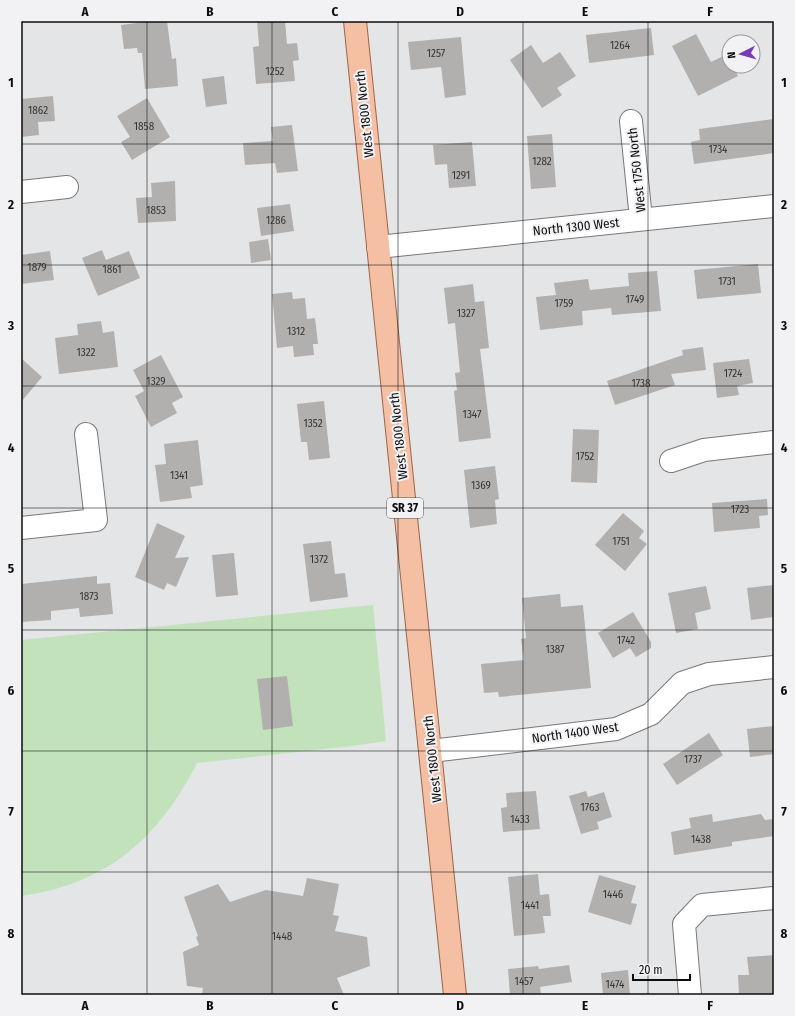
<svg xmlns="http://www.w3.org/2000/svg" width="795" height="1016" font-family="'Fira Sans Condensed',sans-serif">
<style>
.green{fill:#c1e2bb}
.building{fill:#b2b0ae}
.lines{fill:none;stroke-linecap:round;stroke-linejoin:round}
.minor-casing{stroke:#78787b;stroke-width:24}
.major-casing{stroke:#9f6548;stroke-width:24}
.minor{stroke:#fff;stroke-width:22}
.major{stroke:#f5bfa4;stroke-width:22}
.grid{fill:none;stroke:#0d0d0e;stroke-width:1;stroke-opacity:0.55}
.labels{text-anchor:middle;stroke-width:4;stroke-linejoin:round;paint-order:stroke}
.number-label{font-size:11px;fill:#363636}
.shield{fill:#f2f2f5;stroke:#525253;stroke-width:1}
.shield-label{font-size:12px;font-weight:bold;fill:#0d0d0e}
.street-label{font-size:13px;fill:#0d0d0e;stroke:#f2f2f5}
.neatline{fill:none;stroke:#0d0d0e;stroke-width:1.5}
.grid-label{font-size:13px;text-anchor:middle;font-weight:bold;fill:#0d0d0e}
</style>
<rect width="100%" height="100%" fill="#e4e5e7"/>
<path class="green" d="M373,605L386,741L352,746L197,763C159,838 107,884 21,896V640Z"/>
<path class="building" d="M152,21H167L172,59L176,58L178,86L145,89L142,53H138L137,48L124,49L121,25Z
M257,21H285L287,44L297,43L299,60L293,61L295,81L256,84L253,47L259,46Z
M651,28L654,55L589,63L586,35Z
M696,34L711,62L727,54L729,59V66H733L738,76L698,96L672,46Z
M461,37L466,95L445,98L441,67L411,70L408,42Z
M531,45L543,63L560,52L576,76L557,88L562,95L542,108L510,60Z
M224,76L227,104L206,107L202,79Z
M53,96L55,121L38,122L39,135L21,137V99Z
M147,98L170,137L132,160L121,142L130,137L117,116Z
M774,119V153L694,164L691,142L700,140L699,129Z
M292,125L298,171L277,173L275,163L245,165L243,143L273,141L271,127Z
M552,134L556,187L531,189L527,136Z
M472,142L476,186L449,188L447,164L435,165L433,145Z
M175,181L176,221L138,223L136,198L152,197L151,183Z
M290,204L294,231L261,236L257,208Z
M268,239L271,260L251,263L249,242Z
M102,250L106,260L129,251L140,278L98,296L82,258Z
M50,251L54,280L21,284V255Z
M758,264L761,293L697,299L694,270Z
M657,271L661,311L612,315L611,308L582,311L583,325L540,330L536,297L556,295L554,283L588,279L590,290L629,286L628,273Z
M473,284L475,302L484,301L489,348L480,349L491,438L459,442L454,391L457,390L455,373L460,372L455,323L448,324L444,288Z
M292,292L293,299L305,298L307,319L315,318L318,344H313L314,355L294,357L293,346L277,348L272,294Z
M101,321L103,333L114,331L118,367L59,374L55,338L78,335L77,324Z
M703,347L706,370L671,374L675,385L615,405L607,381L683,355L682,350Z
M161,355L183,397L172,403L177,413L151,427L135,396L144,391L133,370Z
M21,358L42,377L21,402Z
M749,359L753,383L737,386L739,395L717,398L713,363Z
M324,401L330,458L309,460L307,442H301L297,404Z
M573,429L599,430L597,483L571,482Z
M198,440L203,485L190,487L192,498L160,502L155,465L166,464L164,444Z
M495,466L499,499L495,500L497,524L470,528L464,470Z
M767,499L768,515L759,516L760,528L714,532L712,503Z
M623,513L644,531L639,538L647,544L625,571L595,545Z
M157,523L185,536L175,558L189,557L176,587L167,583L164,590L135,577Z
M331,541L335,574L345,573L348,597L310,602L303,544Z
M234,553L238,595L216,597L212,555Z
M97,576V584L110,583L113,614L80,617L79,608L51,611V620L21,622V584Z
M774,585V617L751,620L747,588Z
M706,586L711,609L695,613L698,629L676,633L668,593Z
M560,594L561,607L583,605L591,688L499,697L498,692L484,693L481,664L524,660L521,639L526,638L522,598Z
M633,612L651,642V648L636,657L630,648L613,658L598,633Z
M287,676L293,726L263,730L257,679Z
M774,726V754L750,757L747,729Z
M709,733L723,755L677,785L663,764Z
M536,791L540,829L503,832L501,808L507,807L506,793Z
M586,791L588,797L604,792L612,817L597,822L599,829L581,834L569,796Z
M712,814L713,822L761,814L765,820L774,819V836L732,842V846L674,855L671,832L691,828L689,818Z
M538,874L540,895L549,894L551,916H543L545,933L514,936L508,877Z
M599,875L636,886L631,903L637,904L631,925L588,912Z
M307,878L339,884L333,915L339,916L335,931L367,937L370,966L337,978L344,995H202L203,988L187,986L183,952L199,945L196,937L198,936L184,897L218,884L230,902L266,890L303,896Z
M774,955V994L739,995L738,975H749L747,957Z
M569,965L572,982L540,987L541,993L510,995L508,969L538,966L539,969Z
M628,970L630,995H603L601,973Z"/>
<g class="lines">
<defs>
<path id="minor" d="M631,121L641,219
M21,192L67,187
M378,247L774,206
M671,461L704,450L774,442
M21,528L96,520L86,434
M431,751L616,729L651,714L682,683L709,674L774,667
M690,995L684,924L702,905L774,898"/>
<path id="major" d="M355,21L455,995"/>
</defs>
<use href="#minor" class="minor-casing"/>
<use href="#major" class="major-casing"/>
<use href="#minor" class="minor"/>
<use href="#major" class="major"/>
</g>
<path class="grid" d="M147,21V995M272,21V995M398,21V995M523,21V995M648,21V995M21,144H774M21,265H774M21,386H774M21,508H774M21,630H774M21,751H774M21,872H774"/>
<g class="labels">
<g class="number-label">
<text x="620" y="49">1264</text>
<text x="436" y="57">1257</text>
<text x="275" y="75">1252</text>
<text x="38" y="114">1862</text>
<text x="144" y="130">1858</text>
<text x="718" y="153">1734</text>
<text x="542" y="165">1282</text>
<text x="461" y="179">1291</text>
<text x="156" y="214">1853</text>
<text x="276" y="224">1286</text>
<text x="37" y="271">1879</text>
<text x="112" y="273">1861</text>
<text x="727" y="285">1731</text>
<text x="635" y="303">1749</text>
<text x="564" y="307">1759</text>
<text x="466" y="317">1327</text>
<text x="296" y="335">1312</text>
<text x="86" y="356">1322</text>
<text x="733" y="377">1724</text>
<text x="156" y="385">1329</text>
<text x="641" y="387">1738</text>
<text x="472" y="418">1347</text>
<text x="313" y="427">1352</text>
<text x="585" y="460">1752</text>
<text x="179" y="479">1341</text>
<text x="481" y="489">1369</text>
<text x="740" y="513">1723</text>
<text x="621" y="545">1751</text>
<text x="319" y="563">1372</text>
<text x="89" y="600">1873</text>
<text x="626" y="644">1742</text>
<text x="555" y="653">1387</text>
<text x="693" y="763">1737</text>
<text x="590" y="811">1763</text>
<text x="520" y="823">1433</text>
<text x="701" y="843">1438</text>
<text x="613" y="898">1446</text>
<text x="530" y="909">1441</text>
<text x="282" y="940">1448</text>
<text x="524" y="985">1457</text>
<text x="615" y="988">1474</text>
</g>
<rect class="shield" x="387" y="498" width="36" height="20" rx="3"/>
<g class="shield-label">
<text x="405" y="512">SR 37</text>
</g>
<g class="street-label">
<text transform="translate(364 114) rotate(-96)" y="5">West 1800 North</text>
<text transform="translate(636 170) rotate(-96)" y="5">West 1750 North</text>
<text transform="translate(576 226) rotate(-6)" y="5">North 1300 West</text>
<text transform="translate(398 436) rotate(-96)" y="5">West 1800 North</text>
<text transform="translate(575 732) rotate(-8)" y="5">North 1400 West</text>
<text transform="translate(432 759) rotate(-96)" y="5">West 1800 North</text>
</g>
</g>
<rect width="795" height="1016" fill="none" stroke="#f2f2f5" stroke-width="44"/>
<g transform="translate(741 54) rotate(264)"><circle r="19" fill="#f2f2f5" stroke="#969699"/>
<path d="M0-3L7 15L0 10L-7 15Z" fill="#783db2"/>
<text y="-6" font-size="11" font-weight="bold" text-anchor="middle" fill="#0d0d0e">N</text>
</g>
<path d="M633 974v6h57v-6" fill="none" stroke="#0d0d0e" stroke-width="2"/>
<text x="639" y="974" font-size="12" fill="#0d0d0e" stroke="#f2f2f5" stroke-width="3" paint-order="stroke">20 m</text>
<rect x="22" y="22" width="751" height="972" class="neatline"/>
<g class="grid-label">
<text x="85" y="16">A</text>
<text x="210" y="16">B</text>
<text x="335" y="16">C</text>
<text x="460" y="16">D</text>
<text x="585" y="16">E</text>
<text x="710" y="16">F</text>
<text x="11" y="87">1</text>
<text x="784" y="87">1</text>
<text x="11" y="209">2</text>
<text x="784" y="209">2</text>
<text x="11" y="330">3</text>
<text x="784" y="330">3</text>
<text x="11" y="452">4</text>
<text x="784" y="452">4</text>
<text x="11" y="573">5</text>
<text x="784" y="573">5</text>
<text x="11" y="695">6</text>
<text x="784" y="695">6</text>
<text x="11" y="816">7</text>
<text x="784" y="816">7</text>
<text x="11" y="938">8</text>
<text x="784" y="938">8</text>
<text x="85" y="1010">A</text>
<text x="210" y="1010">B</text>
<text x="335" y="1010">C</text>
<text x="460" y="1010">D</text>
<text x="585" y="1010">E</text>
<text x="710" y="1010">F</text>
</g>
</svg>
